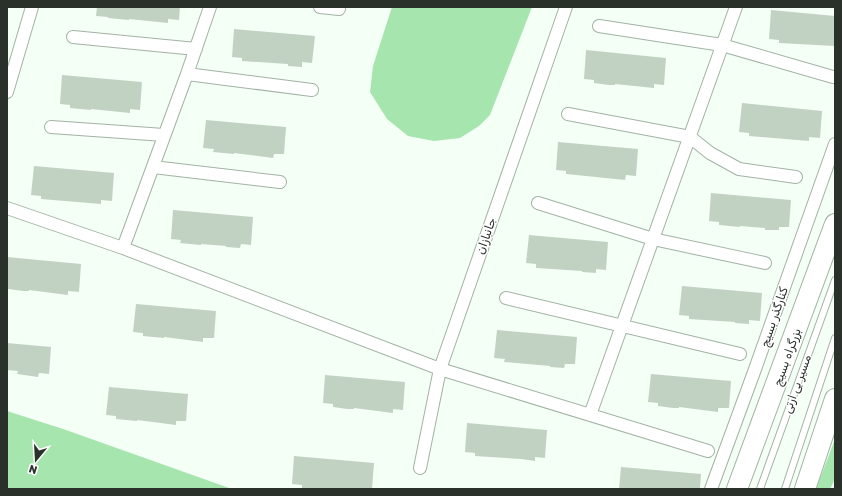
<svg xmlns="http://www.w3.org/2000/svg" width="842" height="496" font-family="Rubik,'Noto Naskh Arabic',sans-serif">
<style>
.green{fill:#a7e5ae}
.building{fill:#c1d2c2}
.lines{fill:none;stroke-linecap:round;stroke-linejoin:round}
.service-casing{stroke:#a2b3a4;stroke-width:8}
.minor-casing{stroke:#a2b3a4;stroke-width:14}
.trunk-casing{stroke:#a2b3a4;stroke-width:22}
.service{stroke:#fff;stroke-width:6}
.minor{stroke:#fff;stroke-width:12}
.trunk{stroke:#fff;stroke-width:20}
.labels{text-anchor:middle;stroke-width:3;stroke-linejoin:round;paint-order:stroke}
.street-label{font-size:12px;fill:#2a312b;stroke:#fff}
</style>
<rect width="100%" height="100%" fill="#f4fff5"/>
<path class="green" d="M392,7H532L490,115L479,126L460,138L434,141L408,136L387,119L370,92L373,66Z
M7,411L66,430L232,489H7Z
M835,439V479L830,489H816Z"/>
<path class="building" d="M97,7H180L179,20L168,19V23L129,19V20L108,18V17L96,16Z
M771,10L835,16V46L779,43V40L769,39Z
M234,29L315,36L312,63L302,62V67L288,66V64L242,61V58L232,57Z
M586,50L666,58L664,85L654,84V88L615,84V85H609L594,83V80L584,79Z
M62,75L142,82L140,110L130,109V113L91,109V110L70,108V105L60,104Z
M742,103L822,111L820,138L809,137V141L749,136V133L739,132Z
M206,120L286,127L284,154H274L273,158L234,153V154L213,152L214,149L203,148Z
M558,142L638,149L636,176L626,175L625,180L566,174V171L556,170Z
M34,166L114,173L112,201L101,200V204L41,199V196L31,195Z
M711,193L791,200L789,227H779V230H765V228L740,226V227L719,225V222L709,221Z
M173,210L253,217L251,245L241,244L240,248L226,247V246L201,244V245L180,243L181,240L171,239Z
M529,235L608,242L606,270L596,269V273L582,272V271L536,268V264L526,263Z
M7,257L81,264L79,292L68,291V295L29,290V291H23L8,289V286H7Z
M682,286L762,293L760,321L749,320V324L735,323V322L689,319V316L679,315Z
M136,304L216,311L214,338H203V342L164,337V338L143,336V333L133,332Z
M497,330L577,337L575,364H565L564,368L550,367V366L504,362L505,359L494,358Z
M7,343L51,347L49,374L39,373L38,377L17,374L18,371L7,370Z
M651,374L731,381L729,408H718V412L679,407V408H673L658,406V403L648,402Z
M325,375L405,382L403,410L393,409V413L354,408V409H347L333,407V404L323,403Z
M109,387L188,394L186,421H176V425L137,420V421L116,419V416L106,415Z
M467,423L547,430L545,458L535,457V461L521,459L475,456V453L465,452Z
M294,456L374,463L372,489L302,488V485L292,484Z
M621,467L701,474L700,489H619Z"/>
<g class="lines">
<defs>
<path id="service" d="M760,489L835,280
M785,489L835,338"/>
<path id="minor" d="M320,7L339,9
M599,26L722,45L833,77
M73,37L196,49
M187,74L312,90
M7,92L32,7
M568,114L690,137L710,153L739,169L796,177
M51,127L164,135
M153,167L280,182
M538,203L653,239L765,263
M7,208L123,248L440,369L708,451
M123,248L187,74L210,7
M506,298L740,354
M590,415L736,7
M420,468L440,369L566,7
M711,489L754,372L835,144"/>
<path id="trunk" d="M737,489L835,224
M805,489L835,399"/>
</defs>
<use href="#service" class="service-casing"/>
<use href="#minor" class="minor-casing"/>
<use href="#trunk" class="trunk-casing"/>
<use href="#service" class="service"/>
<use href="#minor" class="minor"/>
<use href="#trunk" class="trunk"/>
</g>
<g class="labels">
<g class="street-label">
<text transform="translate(486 236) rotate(-71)" y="4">جانبازان</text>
<text transform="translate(774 317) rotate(-71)" y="4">کنارگذر بسیج</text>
<text transform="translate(787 357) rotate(-70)" y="4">بزرگراه بسیج</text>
<text transform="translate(797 384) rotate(-70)" y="4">مسیر بی ارتی</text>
</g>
</g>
<rect width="842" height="496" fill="none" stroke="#2a312b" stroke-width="16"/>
<g transform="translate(36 460) rotate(198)" stroke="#ffffff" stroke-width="3" paint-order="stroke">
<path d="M0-3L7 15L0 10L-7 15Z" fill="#2a312b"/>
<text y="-6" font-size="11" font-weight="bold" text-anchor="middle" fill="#2a312b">N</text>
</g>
</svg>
